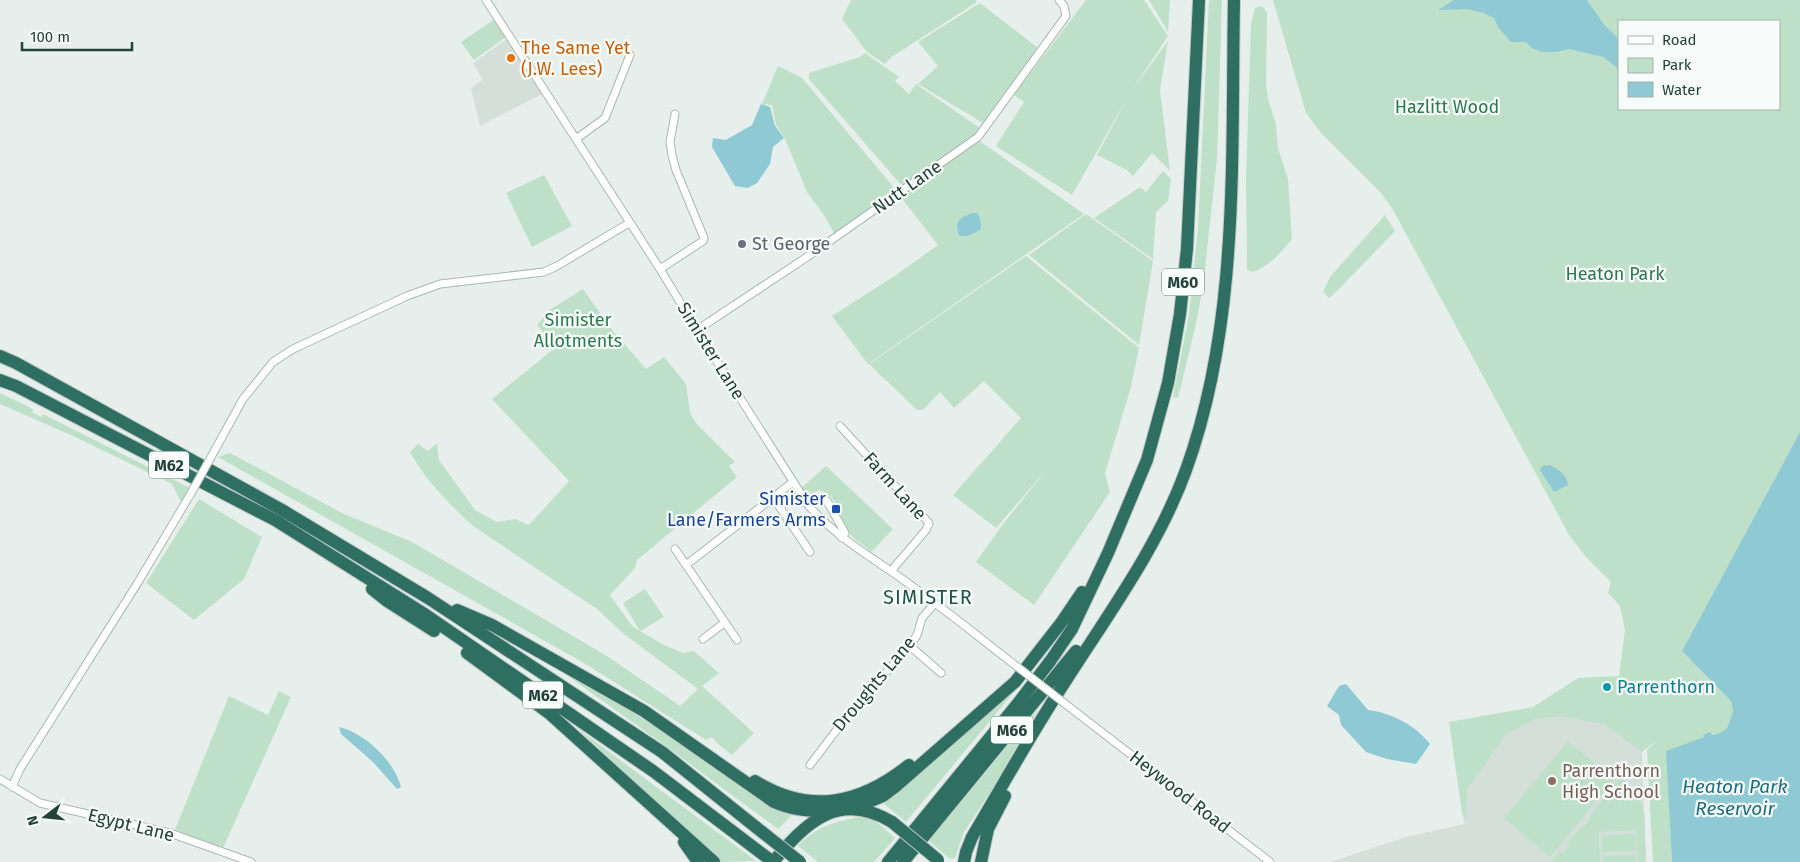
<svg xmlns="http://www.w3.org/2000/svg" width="1800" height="862" viewBox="0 0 1800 862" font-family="'Fira Sans',sans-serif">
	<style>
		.built { fill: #d4dfda }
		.green { fill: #bfe0c8; fill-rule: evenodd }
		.water { fill: #8ec9d4 }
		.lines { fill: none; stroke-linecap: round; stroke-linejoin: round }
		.minor-casing { stroke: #a8b8b2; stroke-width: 9 }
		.motorway-casing { stroke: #c2cac8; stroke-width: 14 }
		.minor { stroke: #fff; stroke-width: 7 }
		.motorway { stroke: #2f6f62; stroke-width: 12 }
		.minor-bridge-casing { stroke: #a8b8b2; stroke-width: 9; stroke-linecap: butt }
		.motorway-bridge-casing { stroke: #c2cac8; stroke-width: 14; stroke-linecap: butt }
		.minor-bridge { stroke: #fff; stroke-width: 7 }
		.motorway-bridge { stroke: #2f6f62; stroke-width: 12 }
		.food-dot { fill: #e8710a; stroke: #f7fbf9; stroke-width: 2 }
		.worship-dot { fill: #6b7280; stroke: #f7fbf9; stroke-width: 2 }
		.transit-dot { fill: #1a4fb4; stroke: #f7fbf9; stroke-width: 2 }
		.culture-dot { fill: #0f9aa8; stroke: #f7fbf9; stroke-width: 2 }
		.education-dot { fill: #8d6e63; stroke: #f7fbf9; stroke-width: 2 }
		.labels { text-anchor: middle; stroke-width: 4.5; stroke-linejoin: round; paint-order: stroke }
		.shield { fill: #f7fbf9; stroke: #637a73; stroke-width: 1 }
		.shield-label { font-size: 16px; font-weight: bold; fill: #24423a }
		.food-label { font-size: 18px; fill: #c56008; stroke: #f7fbf9; text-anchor: start }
		.park-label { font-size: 18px; fill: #2d7a4b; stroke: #f7fbf9 }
		.street-label { font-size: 18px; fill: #24423a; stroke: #f7fbf9 }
		.worship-label { font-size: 18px; fill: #5b616d; stroke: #f7fbf9; text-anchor: start }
		.transit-label { font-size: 18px; fill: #164399; stroke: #f7fbf9; text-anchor: end }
		.culture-label { font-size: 18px; fill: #0d838f; stroke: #f7fbf9; text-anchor: start }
		.education-label { font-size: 18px; fill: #785e54; stroke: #f7fbf9; text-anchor: start }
		.water-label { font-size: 19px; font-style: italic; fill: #1c6f80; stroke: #f7fbf9 }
		.quarter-label { font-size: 20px; letter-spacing: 1px; fill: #1f5548; stroke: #f7fbf9 }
	</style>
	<rect width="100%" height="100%" fill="#e6efeb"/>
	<path class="built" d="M508,38L542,94L480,126L471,88L483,80L473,63Z
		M1635,674L1642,752L1646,862H1330L1406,837L1464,824L1456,723L1527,712Z"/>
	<path class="green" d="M851,0H975L977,2L890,58L885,64L867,52L842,19Z
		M1086,0H1144L1168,36L1133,89L1168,41L1160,90L1170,171L1152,153L1133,176L1127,170L1097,155L1129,95L1072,195L996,146L1024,102L1014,95Z
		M1149,0H1170L1168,32Z
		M1209,0H1222L1217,159L1209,231L1204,280L1196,324L1178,398L1173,397L1189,315L1198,228Z
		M1273,0H1800V432L1682,651L1729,699L1732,704L1733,712L1727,728L1720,733L1712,735L1710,733L1703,735L1704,737L1667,751L1672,862H1653L1647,750L1656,741L1642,752L1604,724L1560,716L1535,719L1505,735L1486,763L1467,789L1465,819L1462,813L1449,722L1533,707L1578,678L1619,676L1625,630L1620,606L1608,593L1611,582L1586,557L1569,535L1392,208L1381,193L1321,133L1306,113ZM1619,21H1779V109H1619Z
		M980,3L1038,48L983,123L918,84L938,66L918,42Z
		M1260,6L1264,8L1267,13L1266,84L1268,99L1276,124L1278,148L1288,179L1292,239C1281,252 1270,266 1253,272L1247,270L1246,178L1251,24L1255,8Z
		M495,19L506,37L474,60L461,42Z
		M865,53L899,77L895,81L909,94L916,84L980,128L969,140L903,187L809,79V73L860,57Z
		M778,66L802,78L896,190L834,233L824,215L807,192L785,139L776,125L772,105L762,104Z
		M978,140L1084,214L868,364L832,316L896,275L938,245L900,196Z
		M1163,171L1171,179L1168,201L1156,212L1153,259L1094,218L1140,187L1146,192Z
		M544,175L572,226L532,247L506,193Z
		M1086,214L1153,261L1139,345L1029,255Z
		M1385,215L1395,231L1339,289L1329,298L1323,292L1330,277Z
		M1026,256L1139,348L1131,387L1105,473L1110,492L1034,605L976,562L1003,524L1047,469L996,528L953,495L1021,418L984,381L954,408L940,392L923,410H917L869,364Z
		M583,289L612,330L646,369L664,357L686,384L690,413L696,423L735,462L729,466L737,477L637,560L635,568L610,595L632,626L640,631L623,603L645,589L664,617L640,631L662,644L683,653L694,651L719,673L702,686L754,733L732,755L718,744L712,737L706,740L584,663L218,457L230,453L344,514L412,542L607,656L680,706L698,689L624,634L597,609L473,526C450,505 425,480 410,452L418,444L428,451L437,443L439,460L475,510L497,522L515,519L529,525L569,481L492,399L556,347L537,325L551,309Z
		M0,393L33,409L32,412L41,417L43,414L192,489L182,504L172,484L71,435L0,404Z
		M826,466L893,529L871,552C864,545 856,541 850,534C837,518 841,497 819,490L807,496L801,488Z
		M199,499L262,537L244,579L194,620L146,583Z
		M567,671L687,747L778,810L792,815L778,829L663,744L565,674Z
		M1024,680L906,822L884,804L983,718Z
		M279,691L291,697L223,848L175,830L229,696L268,715Z
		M1039,708L996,783L964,832L955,858L950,859L929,841Z
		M577,728L756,861L721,862Z
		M1568,741L1614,780L1550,857L1504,818Z
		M1621,777L1635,791L1644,810L1646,862H1638L1636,830L1599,832L1600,862H1551L1560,851L1563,853L1570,845L1567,843L1582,826L1584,827L1591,819L1589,817L1603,799L1606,801L1612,794L1609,791Z
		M862,817L874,820L895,838L874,862H818L798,846C815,827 838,820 862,817Z
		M1635,834L1636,851L1602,852V836Z
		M1636,855V862H1603V856Z"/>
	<path class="water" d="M1454,0H1587L1605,26L1619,39V69L1603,57L1569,49L1556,52H1542L1532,48L1526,42H1511L1498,27L1494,18L1484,13L1467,9L1438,10Z
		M761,104L770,107L775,126L784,138L773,147L770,164L757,183L748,188L735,186L712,147L713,138L726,140L752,125Z
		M972,213H977L980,218L981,229C974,233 966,239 959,235C954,221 960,218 972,213Z
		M1800,432V862H1672L1666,751L1704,737L1703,735L1710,732L1712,735L1720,733L1727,728L1733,712L1732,704L1729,699L1682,651Z
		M1550,465C1559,470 1567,475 1568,485L1554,492L1540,470L1542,466Z
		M1346,684L1368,710C1392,713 1415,725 1430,744L1416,764L1387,759L1366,752L1341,725L1339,715L1327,706L1339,686Z
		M339,727C365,733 395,762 401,787L397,789L373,762L341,734Z"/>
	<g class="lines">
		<g class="minor-casing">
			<path id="minor" d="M486,0L660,269L697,330L808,505C833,534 866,554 898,576C930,599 962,623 993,648
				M576,139L605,118L630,55
				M660,269L703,241L704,238L676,170L672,155L670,142L675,114
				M697,330L813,253L978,137L1066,16L1064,6L1059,0
				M840,426L929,523L926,530L891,571
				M221,439L243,399L273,362L293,349L407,296L440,284L544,272L557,266L629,223
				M773,497L810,552
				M808,505L816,500L827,501L845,533L842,538
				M675,549L686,565
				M703,639L724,623
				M737,640L686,565L793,482
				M910,646L941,673
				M1090,723L1270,862
				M810,765L848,715L910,646L917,635L922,618L935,603
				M0,779L40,803L170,833L251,862
				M12,787L20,769L137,584L190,495"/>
		</g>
		<g class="motorway-casing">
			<path id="motorway" d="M0,356L16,363L282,510L428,598L662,752L757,828
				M0,380L16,386L275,520L423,613L653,771L773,862C807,821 839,791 892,822
				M372,589L387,601L434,631
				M457,610L492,625L644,711L774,802C792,810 809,811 828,811
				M467,653L550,714L714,862
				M755,781C810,815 860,804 909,765
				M852,809L883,796L895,787L1015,682L1061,623L1082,592
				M684,842L698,862
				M888,862L1019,702L1051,660L1072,629L1108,553L1147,460L1168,383L1180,314L1187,249L1199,0
				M903,862L1076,651
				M964,862L966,852L972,837C1003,785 1032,732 1065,682C1109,613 1158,547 1186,470C1240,321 1231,156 1234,0
				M981,862L988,829L1005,796"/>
		</g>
		<use href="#minor" class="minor"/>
		<use href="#motorway" class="motorway"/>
		<g class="minor-bridge-casing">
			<path id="minor-bridge" d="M190,495L221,439
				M993,648L1090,723"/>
		</g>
		<g class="motorway-bridge-casing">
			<path id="motorway-bridge" d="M892,822L938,860
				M757,828L800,862"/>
		</g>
		<use href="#minor-bridge" class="minor-bridge"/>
		<use href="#motorway-bridge" class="motorway-bridge"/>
	</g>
	<circle class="food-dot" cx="511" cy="58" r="5"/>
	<circle class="worship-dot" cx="742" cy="244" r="5"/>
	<rect class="transit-dot" x="831" y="504" width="10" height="10" rx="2.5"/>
	<circle class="culture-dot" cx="1607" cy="687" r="5"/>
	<circle class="education-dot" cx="1552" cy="781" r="5"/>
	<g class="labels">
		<g class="shield">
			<rect x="1162" y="268.5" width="42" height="27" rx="4"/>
			<rect x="149" y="451.5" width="40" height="27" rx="4"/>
			<rect x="523" y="681.5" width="40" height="27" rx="4"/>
			<rect x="991" y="716.5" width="42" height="27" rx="4"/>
		</g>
		<g class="shield-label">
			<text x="1183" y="288">M60</text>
			<text x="169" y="471">M62</text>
			<text x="543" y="701">M62</text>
			<text x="1012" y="736">M66</text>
		</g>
		<g class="food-label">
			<text x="521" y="54">The Same Yet<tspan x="521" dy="21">(J.W. Lees)</tspan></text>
		</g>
		<g class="park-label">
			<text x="1447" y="113">Hazlitt Wood</text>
			<text x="1615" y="280">Heaton Park</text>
			<text x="578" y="326">Simister<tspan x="578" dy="21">Allotments</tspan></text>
		</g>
		<g class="street-label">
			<text transform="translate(907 187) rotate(-35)" y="6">Nutt Lane</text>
			<text transform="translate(711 351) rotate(58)" y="6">Simister Lane</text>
			<text transform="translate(895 486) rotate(48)" y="6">Farm Lane</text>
			<text transform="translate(874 684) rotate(-50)" y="6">Droughts Lane</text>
			<text transform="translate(1180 792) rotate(38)" y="6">Heywood Road</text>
			<text transform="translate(131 825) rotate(14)" y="6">Egypt Lane</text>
		</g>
		<g class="worship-label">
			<text x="752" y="250">St George</text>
		</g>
		<g class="transit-label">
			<text x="826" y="505">Simister<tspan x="826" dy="21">Lane/Farmers Arms</tspan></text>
		</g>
		<g class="culture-label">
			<text x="1617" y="693">Parrenthorn</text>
		</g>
		<g class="education-label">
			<text x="1562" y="777">Parrenthorn<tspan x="1562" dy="21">High School</tspan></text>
		</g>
		<g class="water-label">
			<text x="1735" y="793">Heaton Park<tspan x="1735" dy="22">Reservoir</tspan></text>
		</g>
		<g class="quarter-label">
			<text x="928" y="604">SIMISTER</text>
		</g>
	</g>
	<rect x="1618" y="20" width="162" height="90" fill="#f7fbf9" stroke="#a3b1ad"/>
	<rect x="1628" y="36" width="25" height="8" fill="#ffffff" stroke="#a3b1ad"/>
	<text x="1662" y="45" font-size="15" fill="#24423a">Road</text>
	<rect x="1628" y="58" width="25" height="15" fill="#bfe0c8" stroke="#a3b1ad"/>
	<text x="1662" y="70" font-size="15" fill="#24423a">Park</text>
	<rect x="1628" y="82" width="25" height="15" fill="#8ec9d4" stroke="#a3b1ad"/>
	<text x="1662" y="95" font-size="15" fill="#24423a">Water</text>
	<g transform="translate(45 817) rotate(254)" stroke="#f7fbf9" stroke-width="4" paint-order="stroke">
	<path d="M0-4L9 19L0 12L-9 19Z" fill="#24423a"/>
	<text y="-8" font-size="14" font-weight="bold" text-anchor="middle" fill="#24423a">N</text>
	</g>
	<path d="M22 42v8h110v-8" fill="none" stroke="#24423a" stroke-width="2.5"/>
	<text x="30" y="42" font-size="15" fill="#24423a" stroke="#f7fbf9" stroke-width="4" paint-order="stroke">100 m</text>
</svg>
